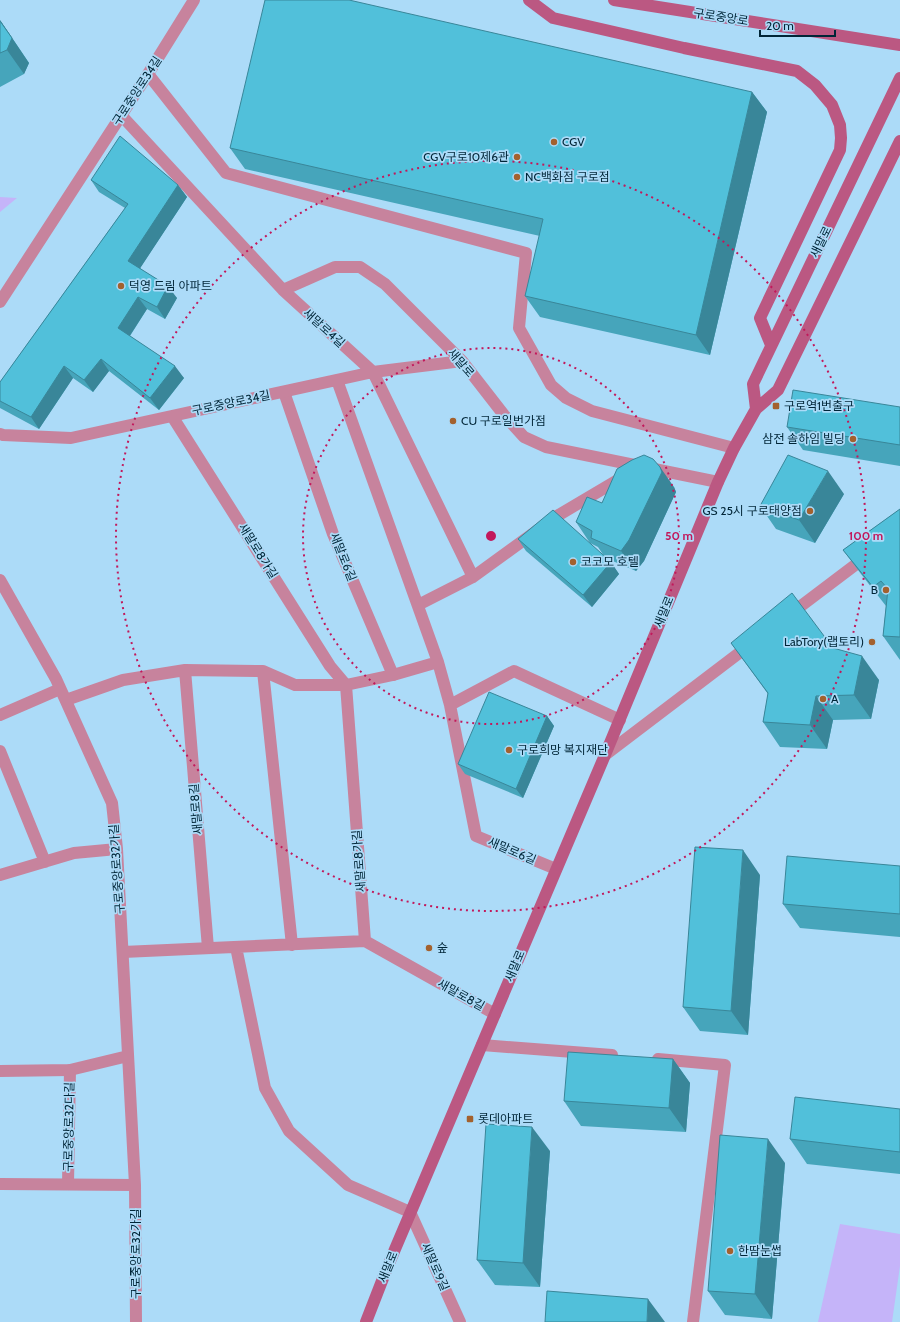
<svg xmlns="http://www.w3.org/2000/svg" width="900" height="1322" viewBox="0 0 900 1322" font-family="Cabin,'Noto Sans KR',sans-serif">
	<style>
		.green { fill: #c5b4f9 }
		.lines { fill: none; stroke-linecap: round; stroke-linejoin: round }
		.lane { stroke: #c7839d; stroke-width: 12 }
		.street { stroke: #c7839d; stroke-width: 12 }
		.secondary { stroke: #bb5882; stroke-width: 12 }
		.wall { fill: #46a5bb }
		.shaded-wall { fill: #398699 }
		.building { fill: #51c0da; stroke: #398699 }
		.ring { fill: none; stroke: #c2185b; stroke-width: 2; stroke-dasharray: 2 4 }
		.poi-dot { fill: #a3612e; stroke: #acdbf8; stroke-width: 1.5 }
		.labels { text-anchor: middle; stroke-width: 3.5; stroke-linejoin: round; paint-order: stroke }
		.street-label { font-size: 12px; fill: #002537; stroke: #acdbf8 }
		.poi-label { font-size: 12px; fill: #002537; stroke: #acdbf8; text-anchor: start }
		.centre { fill: #c2185b; stroke: #acdbf8; stroke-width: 2 }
		.ring-label { font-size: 12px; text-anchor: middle; font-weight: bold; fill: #c2185b; stroke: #acdbf8; stroke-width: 3.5; stroke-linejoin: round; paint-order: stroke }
	</style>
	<rect width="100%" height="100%" fill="#acdbf8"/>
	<path class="green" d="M0,197L17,198L0,212Z
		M840,1224L900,1234V1266L892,1322H818Z"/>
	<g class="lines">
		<path class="lane" d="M148,74L226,173L526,253L519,328L551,385L566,398L592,411L734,448
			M284,392L333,534L393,675
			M789,615L867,556
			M605,755L751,644
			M482,1045L612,1055
			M658,1059L725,1065L693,1322
			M68,1184L70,1070"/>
		<path class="street" d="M121,115L283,290L373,372L473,577
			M283,290L335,267H360L385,284L462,361L504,415L524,437L546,447L718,482
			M0,302L148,74L194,0
			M337,380L438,662L450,705L476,836L556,869
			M172,416L330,666L346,685L393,675L438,662
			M0,434L3,435L71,438L373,372L462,361
			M0,580L56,679L112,803L117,849L135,1185L136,1322
			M418,605L473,577L557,516L623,477
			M185,670L208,948
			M263,671L292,945
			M66,700L123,680L185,670L263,671L295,685H346L365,941
			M450,705L514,671L620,720
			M0,715L60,689
			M0,751L45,862
			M0,875L74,853L117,849
			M236,947L265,1088L289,1131L348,1185L410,1212L460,1322
			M123,952L365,941L495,1014
			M0,1071L70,1070L128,1056
			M0,1184L135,1185"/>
		<path class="secondary" d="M529,0L553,18L684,48L797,71L815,85L832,105L840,125L841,138L840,150L760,318L771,345
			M614,0L900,45
			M756,409L753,384L900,78
			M366,1322L387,1268L605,755L718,482L734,448L756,409L778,390L900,141"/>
	</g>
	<path class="wall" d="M0,20L29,63L24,74L0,87Z
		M752,92L767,112L710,355L540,317L525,296L540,236L245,169L230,148Z
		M91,180L178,185L187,197L140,268L177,298L165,319L147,309L130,336L184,378L159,410L109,371L93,392L73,378L39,429L0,408V382L125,208L99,192Z
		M900,407V466L803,450L787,427Z
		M674,487L676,492L644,561L636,571L608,559L619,574L592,607L526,551L518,539L604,556L598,547L590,543L576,522L602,503Z
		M844,494L815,543L776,529L760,506Z
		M900,509V660L883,636L886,606L861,574L843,550Z
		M731,643L833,648L879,680L871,719L833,720L827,749L780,747L763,722L768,694Z
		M547,716L554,726L523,798L465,774L458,764Z
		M900,866V937L800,928L783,904Z
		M760,875L748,1035L700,1031L683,1007Z
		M673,1059L690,1083L686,1132L581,1126L564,1101Z
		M900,1109V1174L807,1164L790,1139Z
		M550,1151L540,1287L495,1285L477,1260Z
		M785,1163L772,1319L725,1315L708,1291Z"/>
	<path class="shaded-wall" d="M0,20L29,63L24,74L7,50Z
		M752,92L767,112L710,355L696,335Z
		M178,185L187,197L137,273L128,261Z
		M168,286L177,298L165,319L157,307Z
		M138,297L147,309L127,340L118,328Z
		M101,359L109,371L93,392L84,380Z
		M64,366L73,378L39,429L31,417Z
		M175,366L184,378L159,410L150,398Z
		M660,467L674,487L676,492L644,561L636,571L621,551Z
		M828,471L844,494L815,543L799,520Z
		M611,562L619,574L592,607L583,595Z
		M862,656L879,680L871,719L854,695Z
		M816,696L833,720L827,749L810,725Z
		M547,716L554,726L523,798L516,789Z
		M743,850L760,875L748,1035L731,1011Z
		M673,1059L690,1083L686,1132L669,1108Z
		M532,1127L550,1151L540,1287L523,1263Z
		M768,1139L785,1163L772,1319L755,1294Z
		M648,1299L665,1322H647Z"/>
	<path class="building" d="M265,0H349L752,92L696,335L525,296L543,219L230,148Z
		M0,21L12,38L7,50L0,53Z
		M120,136L178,185L128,261L168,286L157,307L138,297L118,328L175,366L150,398L101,359L84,380L64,366L31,417L0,401V382L128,204L91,180Z
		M793,390L900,407V445L787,427Z
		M644,455L653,459L660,467L662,472L629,540L621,551L591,538L592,531L576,522L587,497L602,503L617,469L632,460Z
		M788,455L828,471L799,520L760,506Z
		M900,509V637L883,636L888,589L881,581L873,587L843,550Z
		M553,510L611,562L583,595L518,539Z
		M792,593L833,648L862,656L854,695L816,696L810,725L763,722L768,693L731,643Z
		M489,692L547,716L516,789L458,764Z
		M695,847L743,850L731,1011L683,1007Z
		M787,856L900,866V914L783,904Z
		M568,1052L673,1059L669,1108L564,1101Z
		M795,1097L900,1109V1152L790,1139Z
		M486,1124L532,1127L523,1263L477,1260Z
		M720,1135L768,1139L755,1294L708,1291Z
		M547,1291L648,1299L647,1322H545Z"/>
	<g class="ring">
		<circle cx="491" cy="536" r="188"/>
		<circle cx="491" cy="536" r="375"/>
	</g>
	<g class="poi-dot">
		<circle cx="554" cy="142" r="4"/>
		<circle cx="517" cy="157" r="4"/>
		<circle cx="517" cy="177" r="4"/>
		<circle cx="121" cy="286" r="4"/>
		<rect x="772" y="402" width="8" height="8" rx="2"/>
		<circle cx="453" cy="421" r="4"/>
		<circle cx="853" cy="439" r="4"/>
		<circle cx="810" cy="511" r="4"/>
		<circle cx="573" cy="562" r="4"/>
		<circle cx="886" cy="590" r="4"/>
		<circle cx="872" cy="642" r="4"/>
		<circle cx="823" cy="699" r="4"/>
		<circle cx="509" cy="750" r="4"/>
		<circle cx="429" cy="948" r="4"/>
		<rect x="466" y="1115" width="8" height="8" rx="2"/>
		<circle cx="730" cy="1251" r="4"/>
	</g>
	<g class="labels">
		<g class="street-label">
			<text transform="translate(721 17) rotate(9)" y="4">구로중앙로</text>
			<text transform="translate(137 91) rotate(-57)" y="4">구로중앙로34길</text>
			<text transform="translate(821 242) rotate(-64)" y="4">새말로</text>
			<text transform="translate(324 328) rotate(42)" y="4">새말로4길</text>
			<text transform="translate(461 363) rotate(49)" y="4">새말로</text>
			<text transform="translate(231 403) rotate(-12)" y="4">구로중앙로34길</text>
			<text transform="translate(258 551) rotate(58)" y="4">새말로8가길</text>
			<text transform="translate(343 557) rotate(68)" y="4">새말로6길</text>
			<text transform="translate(664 612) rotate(-68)" y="4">새말로</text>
			<text transform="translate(196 809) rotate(-95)" y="4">새말로8길</text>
			<text transform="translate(512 851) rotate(23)" y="4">새말로6길</text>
			<text transform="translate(359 861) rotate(-94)" y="4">새말로8가길</text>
			<text transform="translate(117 869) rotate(-94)" y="4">구로중앙로32가길</text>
			<text transform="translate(515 966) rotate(-67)" y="4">새말로</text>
			<text transform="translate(461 995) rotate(29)" y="4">새말로8길</text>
			<text transform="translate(69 1127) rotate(-89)" y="4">구로중앙로32다길</text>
			<text transform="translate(136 1254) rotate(-90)" y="4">구로중앙로32가길</text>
			<text transform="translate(388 1267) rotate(-68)" y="4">새말로</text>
			<text transform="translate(435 1267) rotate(66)" y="4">새말로9길</text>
		</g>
		<g class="poi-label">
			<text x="562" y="146">CGV</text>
			<text x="509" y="161" text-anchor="end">CGV구로10제6관</text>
			<text x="525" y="181">NC백화점 구로점</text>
			<text x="129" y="290">덕영 드림 아파트</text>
			<text x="784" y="410">구로역1번출구</text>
			<text x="461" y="425">CU 구로일번가점</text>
			<text x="845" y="443" text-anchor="end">삼전 솔하임 빌딩</text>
			<text x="802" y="515" text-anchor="end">GS 25시 구로태양점</text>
			<text x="581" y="566">코코모 호텔</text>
			<text x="878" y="594" text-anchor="end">B</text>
			<text x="864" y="646" text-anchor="end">LabTory(랩토리)</text>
			<text x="831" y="703">A</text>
			<text x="517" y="754">구로희망 복지재단</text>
			<text x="437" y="952">숲</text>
			<text x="478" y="1123">롯데아파트</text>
			<text x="738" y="1255">한땀눈썹</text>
		</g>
	</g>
	<circle cx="491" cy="536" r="6" class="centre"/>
	<g class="ring-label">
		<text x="679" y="540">50 m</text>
		<text x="866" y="540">100 m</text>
	</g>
	<path d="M760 30v6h75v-6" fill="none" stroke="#002537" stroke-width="2"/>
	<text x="766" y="30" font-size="12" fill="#002537" stroke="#acdbf8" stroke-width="3" paint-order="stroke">20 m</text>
</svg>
